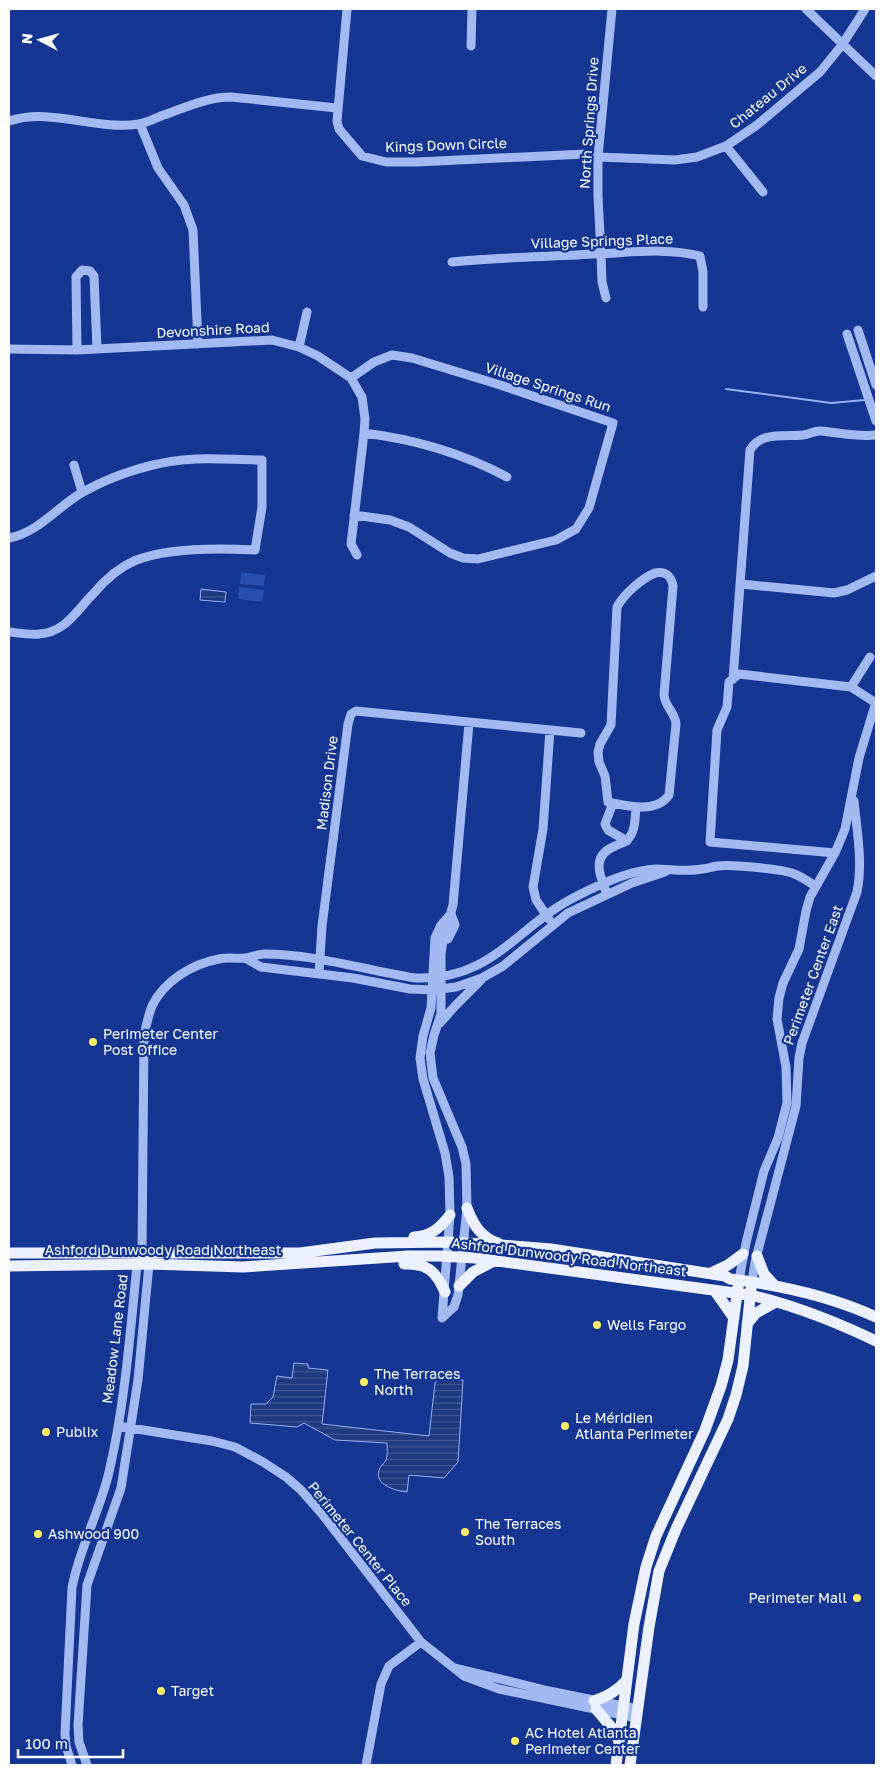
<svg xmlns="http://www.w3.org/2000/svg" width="885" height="1774" viewBox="0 0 885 1774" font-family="'Golos Text',sans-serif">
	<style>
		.garden { fill: #274eb1 }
		.water { fill: url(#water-rules); stroke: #96b1f4 }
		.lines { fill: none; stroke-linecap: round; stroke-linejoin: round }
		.stream { stroke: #96b1f4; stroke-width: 2 }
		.minor { stroke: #a3b9f1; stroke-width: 9 }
		.major { stroke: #edf1ff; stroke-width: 11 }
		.poi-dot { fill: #ffec63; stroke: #153692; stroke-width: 2 }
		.labels { text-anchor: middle; stroke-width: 4.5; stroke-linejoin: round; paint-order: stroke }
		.street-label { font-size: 14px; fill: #fff; stroke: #153692 }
		.poi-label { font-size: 14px; fill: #fff; stroke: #153692; text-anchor: start }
	</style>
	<defs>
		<pattern id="water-rules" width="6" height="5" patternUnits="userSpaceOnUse" patternTransform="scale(1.25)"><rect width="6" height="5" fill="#203a7f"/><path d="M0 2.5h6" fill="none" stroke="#415892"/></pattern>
	</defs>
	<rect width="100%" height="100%" fill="#153692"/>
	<path class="garden" d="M241,572L265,575L264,586L240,584Z
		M239,587L264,590L262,602L238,599Z"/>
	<path class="water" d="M201,589L226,592L225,602L200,600Z
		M294,1363L308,1364V1368L328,1370L322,1424L429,1436L435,1383L438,1379L463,1380L458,1462L444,1478L409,1475L407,1492C396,1491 374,1485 379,1470C380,1466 384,1464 386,1460C388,1456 387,1448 387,1443L335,1440L304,1423L297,1427L250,1423L251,1404H266L273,1397L277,1376L292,1378Z"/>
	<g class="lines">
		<path class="stream" d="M726,389L831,403L865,400"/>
		<path class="minor" d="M347,9L337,121L339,129L362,156L386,162H417L585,154L598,157L675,160L697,157L726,146L757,125L820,72L842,45L865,9
			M806,9L876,76
			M471,46L472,9
			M9,121C51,107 96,131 139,124C146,123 154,119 161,116C184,108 207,97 231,97L337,108
			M140,124L158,168L184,205L193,230L198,344
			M726,146L763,192
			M452,262C499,257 546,257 593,254C628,253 665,247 700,256L703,272V307
			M606,298L602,282L601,254L598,196V157L612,9
			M858,330L876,385
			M847,334L876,421
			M299,347L307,312
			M9,349L77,350L272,340L299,347L318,356L351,378L362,397L365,419L364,433L351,544L357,555
			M77,350L76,277L82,270L90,271L94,276L97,349
			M351,378L374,362L392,355L412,358L497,384L613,423L589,508L576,529L556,540L478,559L463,558L450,553L409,527L390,520L354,515
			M364,433C413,439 464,454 507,477
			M74,465L82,492
			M9,538C38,533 58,506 83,492C115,474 159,460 196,459C218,458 240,460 262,460V507L255,550C219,548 168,547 134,561C118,568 104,581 93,594C77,610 65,633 39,634C29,635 19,633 9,632
			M655,573C665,571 671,575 673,586L664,695C665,707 675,712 676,724L669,795C656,814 627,806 608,802L605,776L599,762L598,752L600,744L611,725L617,607C624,594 641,579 655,573Z
			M741,584L834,593L847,590L876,576
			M733,679L750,450C761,431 785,437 803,435C810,434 815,430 822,431C840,433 858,437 876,435
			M851,687L870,657
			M613,803L605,824L608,830L627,841
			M835,853L710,842L717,730L727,707L729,682L739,674L851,687L876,703
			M605,889C598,871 593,855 615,846C622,843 628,841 631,835C636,827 635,816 636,807
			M549,919L536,900L533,887L543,829L550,730
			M443,940L448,939L455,925L451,914
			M245,958L261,967L353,978L410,989L432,990L456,987L482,978L503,966L568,913L632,883L665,872
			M319,973L322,926L348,724L351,714L356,711L581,733
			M440,1023L455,1006L481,980
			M739,1280L746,1243L764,1171L778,1138L787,1103L786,1067L777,1019L779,998L783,983L799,949L806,911L810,897L835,853L845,829L859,758L876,702
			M752,1282L755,1262L796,1106L799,1058L802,1043L857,892C863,862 857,832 854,801
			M442,1318L454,1307L458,1295L467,1208L466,1164L462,1147L433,1078L430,1053L434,1035L441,1014V954L443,940L453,905L469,723
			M442,1318L450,1215L449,1177L445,1153L423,1079L420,1058L423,1036L431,1008L435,938L441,925L449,916
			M118,1426L212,1441L235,1447L263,1462L286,1477L301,1490L322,1514L421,1642L464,1676L499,1689L637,1718
			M455,1668L549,1691L638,1709
			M72,1765L66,1746L65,1734L72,1588C79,1549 100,1511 109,1472C125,1404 130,1334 137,1265L142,1253L144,1036C146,1026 148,1016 152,1006C164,981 192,964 219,959C228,957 237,959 245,958C252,957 258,954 264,954C314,954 366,970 415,978C493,981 516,926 577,896C600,884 630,870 656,869C671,869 687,872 702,869C707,869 712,867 717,866C730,864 780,869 792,873C800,876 808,881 815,886
			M87,1765L79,1742L78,1725L87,1585L121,1488L138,1380L149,1264L146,1260
			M366,1765L381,1684L389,1666L421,1642"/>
		<path class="major" d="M467,1208C473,1224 481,1238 498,1243
			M414,1237C431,1236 440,1228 450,1215
			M9,1253H300L375,1243L448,1242L502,1245L551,1249L725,1276L730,1279C780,1285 830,1296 876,1317
			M757,1256L764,1274L774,1285
			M404,1264C427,1263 436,1271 445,1292
			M9,1266L149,1264L243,1267L408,1256H439L475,1258L750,1295C794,1305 836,1322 876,1341
			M711,1273L728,1265L743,1254
			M459,1286L473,1272L494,1261
			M715,1291L734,1318
			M747,1324L756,1313L776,1302
			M594,1701C608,1696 617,1691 627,1680
			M596,1709L612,1728L619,1741
			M616,1765L634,1624L646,1567L656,1536L705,1430L721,1386L728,1360L738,1287
			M630,1765L649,1627L659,1571L676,1529L728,1419L736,1395L743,1366L751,1289"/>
	</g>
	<g class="poi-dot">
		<circle cx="93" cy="1042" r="5"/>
		<circle cx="597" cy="1325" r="5"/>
		<circle cx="364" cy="1382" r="5"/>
		<circle cx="565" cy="1426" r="5"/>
		<circle cx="46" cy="1432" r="5"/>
		<circle cx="465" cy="1532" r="5"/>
		<circle cx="38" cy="1534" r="5"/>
		<circle cx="857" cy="1598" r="5"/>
		<circle cx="161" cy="1691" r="5"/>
		<circle cx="515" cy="1741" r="5"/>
	</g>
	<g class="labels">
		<g class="street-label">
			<text transform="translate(768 96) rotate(-39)" y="5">Chateau Drive</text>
			<text transform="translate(589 123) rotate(-86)" y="5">North Springs Drive</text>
			<text transform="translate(446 145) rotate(-2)" y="5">Kings Down Circle</text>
			<text transform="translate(602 241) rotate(-2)" y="5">Village Springs Place</text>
			<text transform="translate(213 330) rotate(-3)" y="5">Devonshire Road</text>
			<text transform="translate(548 387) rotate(18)" y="5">Village Springs Run</text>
			<text transform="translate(327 783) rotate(-83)" y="5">Madison Drive</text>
			<text transform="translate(813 975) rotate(-70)" y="5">Perimeter Center East</text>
			<text x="163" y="1255">Ashford Dunwoody Road Northeast</text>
			<text transform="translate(569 1257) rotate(7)" y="5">Ashford Dunwoody Road Northeast</text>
			<text transform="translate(115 1339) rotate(-83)" y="5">Meadow Lane Road</text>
			<text transform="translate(360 1544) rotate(51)" y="5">Perimeter Center Place</text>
		</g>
		<g class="poi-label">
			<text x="103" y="1039">Perimeter Center<tspan x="103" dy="16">Post Office</tspan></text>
			<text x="607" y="1330">Wells Fargo</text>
			<text x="374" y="1379">The Terraces<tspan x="374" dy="16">North</tspan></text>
			<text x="575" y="1423">Le Méridien<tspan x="575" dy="16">Atlanta Perimeter</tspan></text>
			<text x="56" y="1437">Publix</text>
			<text x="475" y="1529">The Terraces<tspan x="475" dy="16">South</tspan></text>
			<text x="48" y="1539">Ashwood 900</text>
			<text x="847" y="1603" text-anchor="end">Perimeter Mall</text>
			<text x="171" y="1696">Target</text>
			<text x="525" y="1738">AC Hotel Atlanta<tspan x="525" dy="16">Perimeter Center</tspan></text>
		</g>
	</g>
	<rect width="885" height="1774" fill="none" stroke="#ffffff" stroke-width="20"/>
	<g transform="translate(40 40) rotate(276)" stroke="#153692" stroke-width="4" paint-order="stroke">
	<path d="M0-4L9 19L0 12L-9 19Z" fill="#ffffff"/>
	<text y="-8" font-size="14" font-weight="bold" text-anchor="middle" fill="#ffffff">N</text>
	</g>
	<path d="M18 1749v8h105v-8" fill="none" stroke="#ffffff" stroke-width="2.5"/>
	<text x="25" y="1749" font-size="15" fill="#ffffff" stroke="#153692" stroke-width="4" paint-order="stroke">100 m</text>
</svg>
